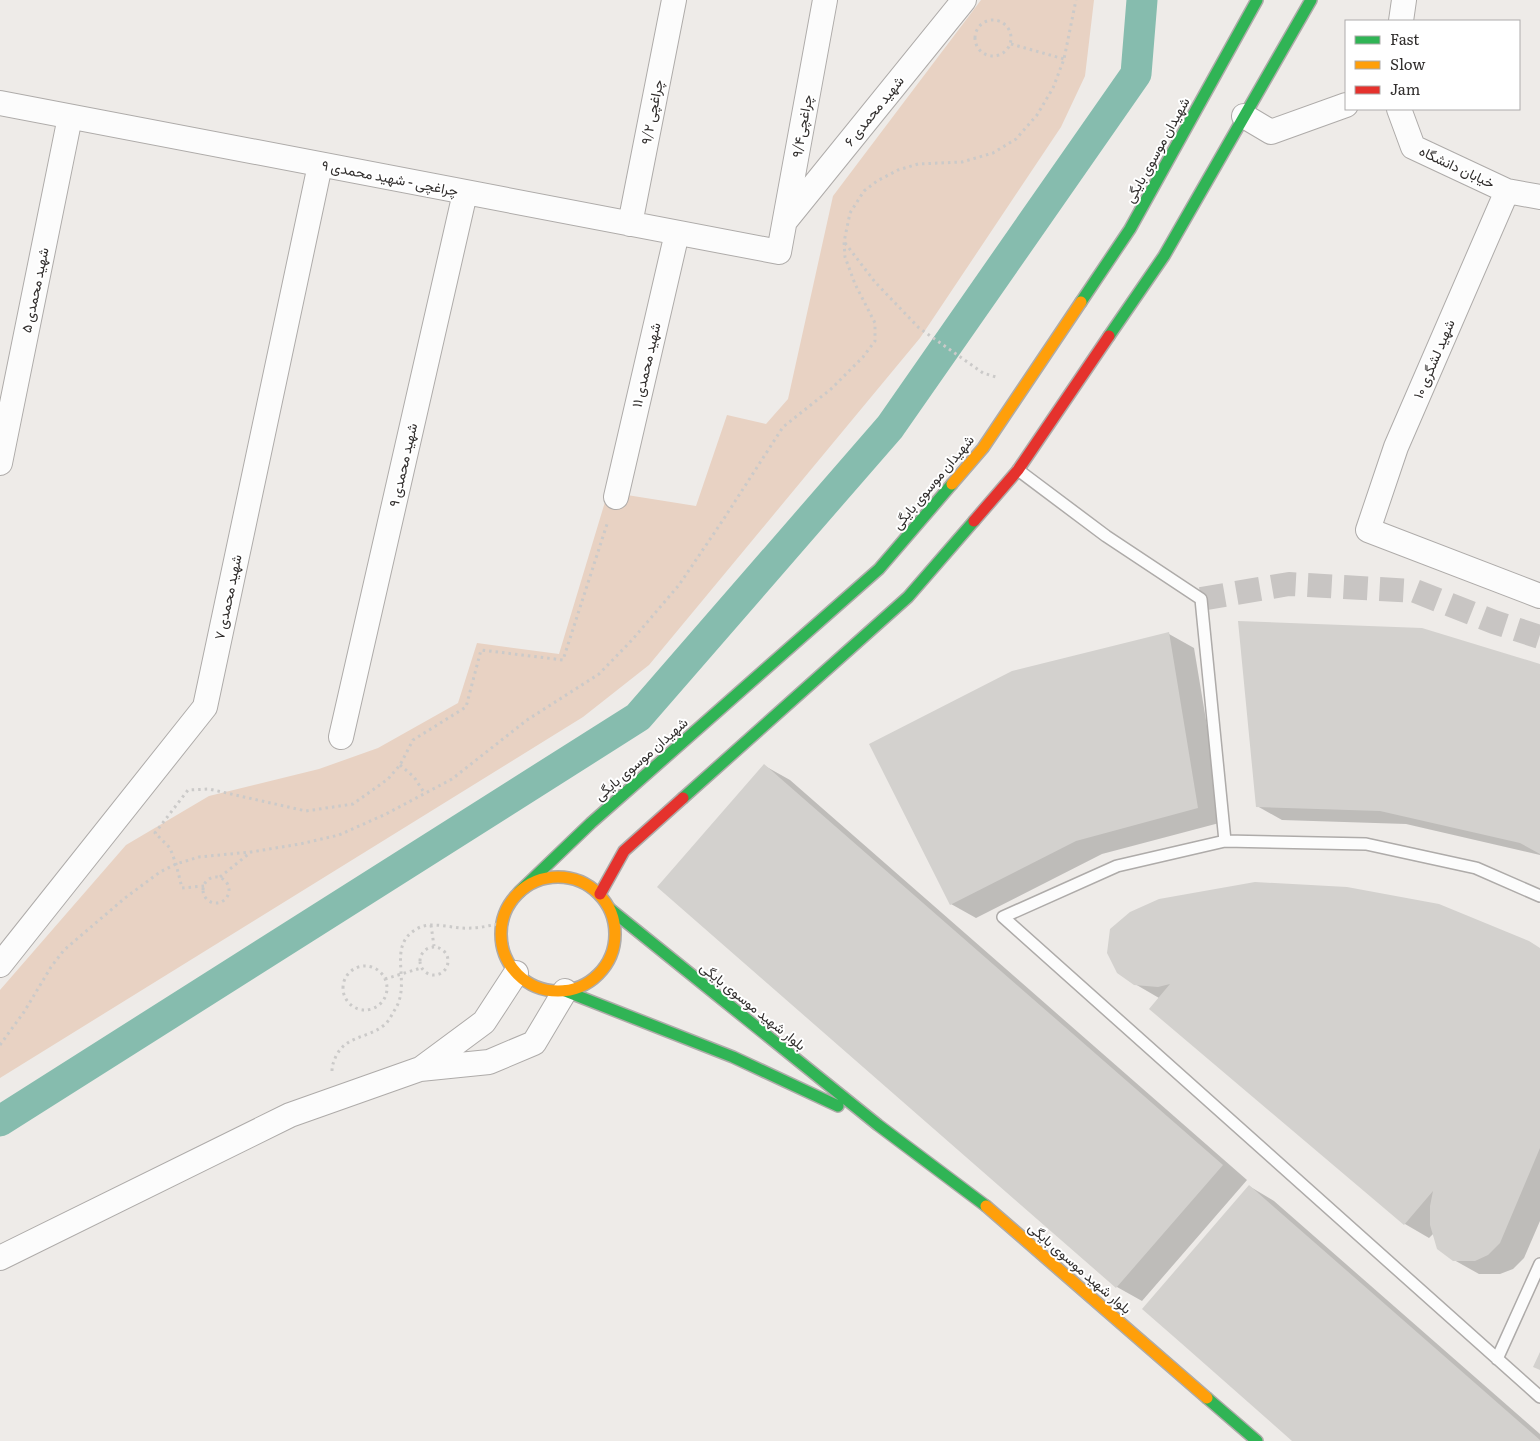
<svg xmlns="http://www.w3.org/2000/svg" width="1540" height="1441" viewBox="0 0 1540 1441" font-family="Literata,Vazirmatn,serif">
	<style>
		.green { fill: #e8d2c3 }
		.shadow { fill: #0003 }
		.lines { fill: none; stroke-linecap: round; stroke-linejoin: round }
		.canal { stroke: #86bcae; stroke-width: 31 }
		.building { fill: #d3d1ce }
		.street-tunnel { stroke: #c8c5c3; stroke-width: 24; stroke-dasharray: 24 12; stroke-linecap: butt }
		.lane-casing { stroke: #aeaba9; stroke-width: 14 }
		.street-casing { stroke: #aeaba9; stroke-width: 26 }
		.fast-casing { stroke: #aeaba9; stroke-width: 14 }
		.slow-casing { stroke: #aeaba9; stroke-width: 14 }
		.jam-casing { stroke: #aeaba9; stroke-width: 14 }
		.path { stroke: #cbcac9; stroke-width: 3; stroke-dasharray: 2.5 4; stroke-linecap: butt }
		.lane { stroke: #fcfcfc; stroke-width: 11 }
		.street { stroke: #fcfcfc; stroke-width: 24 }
		.fast { stroke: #30b455; stroke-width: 11 }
		.slow { stroke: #ff9f0a; stroke-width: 11 }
		.jam { stroke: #e5322d; stroke-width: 11 }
		.labels { text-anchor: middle; stroke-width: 4; stroke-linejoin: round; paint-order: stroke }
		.street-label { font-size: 14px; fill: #312e2d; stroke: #fff }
	</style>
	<rect width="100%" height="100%" fill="#eeebe8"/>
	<path class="green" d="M981,0H1094L1085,76L1061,127L920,338L649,665L583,717L0,1078V990L126,845L209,796L319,769L378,748L458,703L477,643L559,654L608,492L696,506L727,415L766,424L788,399L833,196Z"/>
	<path class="shadow" d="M1169,634L1194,648L1223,822L1102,854L976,918L951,904Z
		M1540,665V855L1406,824L1282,820L1257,806Z
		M765,766L790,780L1247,1180L1142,1301L1117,1287Z
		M1540,949V1221L1524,1258L1513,1269L1500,1274H1479L1454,1260L1434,1233L1429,1238L1405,1224L1159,998L1135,984Z
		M1249,1186L1274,1201L1540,1434V1441H1294Z"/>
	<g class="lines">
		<path class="canal" d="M0,1121L638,717L890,427L1136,74L1142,0"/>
	</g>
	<path class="building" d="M1238,621L1422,628L1540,664V854L1520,843L1380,811L1256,807Z
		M1169,632L1198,808L1076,841L950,905L869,744L1012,671Z
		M764,764L1223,1165L1116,1288L657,887Z
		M1255,882L1347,887L1439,904L1529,941L1540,948V1148L1500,1243L1488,1255L1475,1261H1453L1437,1249L1430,1225V1206L1433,1191L1404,1225L1149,1009L1170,984L1158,987L1134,985L1117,973L1107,953L1110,929L1130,912L1159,899Z
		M1249,1185L1540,1440V1441H1292L1181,1343L1142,1309Z
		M1540,1352V1370L1533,1367Z"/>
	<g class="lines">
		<path class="street-tunnel" d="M1201,599L1289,584L1415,591L1494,622L1540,637"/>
		<g class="lane-casing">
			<path id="lane" d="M1018,470L1106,536L1201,599L1225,841
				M1540,896L1476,868L1366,844L1225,841L1117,866L1003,917L1540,1397
				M1497,1359L1540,1264"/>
		</g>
		<g class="street-casing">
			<path id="street" d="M1401,21L1404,0
				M0,103L779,252L825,0
				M1399,109L1413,147L1507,191L1540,197
				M1244,116L1271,132L1346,105
				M1507,191L1396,447L1368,530L1540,596
				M786,220L964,0
				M630,224L674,0
				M0,463L70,117
				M616,497L677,233
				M341,737L465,193
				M0,965L205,707L320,165
				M422,1068L484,1022L516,973
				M0,1258L290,1115L420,1069L489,1062L534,1043L565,991"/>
		</g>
		<g class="fast-casing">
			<path id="fast" d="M1081,302L1130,229L1257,0
				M1109,336L1164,256L1311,0
				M683,798L908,597L974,521
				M519,892L591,823L879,569L952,484
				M610,909L878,1125L986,1206
				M565,991L733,1057L838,1106
				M1207,1398L1257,1441"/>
		</g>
		<g class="slow-casing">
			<path id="slow" d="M952,484L983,448L1081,302
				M501 934a57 57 0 1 1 114 0a57 57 0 1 1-114 0Z
				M986,1206L1207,1398"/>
		</g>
		<g class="jam-casing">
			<path id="jam" d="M974,521L1018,470L1109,336
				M600,894L624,851L683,798"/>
		</g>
		<path class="path" d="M975 38a18 18 0 1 1 36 0a18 18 0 1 1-36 0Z
			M1011,44L1064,59
			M845,243L875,282L919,328L983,373L996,377
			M400,765L414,777L425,794
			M220,877L251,852
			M203 890a13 13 0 1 1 26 0a13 13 0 1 1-26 0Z
			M204,886L182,888L176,864L170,848L155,833L188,790L209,789L306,811L353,804L388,779L400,765L413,740L466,707L481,650L563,660L608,521
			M431,925L434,946
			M420 961a14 14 0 1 1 28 0a14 14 0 1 1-28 0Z
			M343 988a22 22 0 1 1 44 0a22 22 0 1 1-44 0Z
			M385,979L421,968
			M0,1045L24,1012L51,967L64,950L125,898L160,872L176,864L199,857L251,852L300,844L339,835L386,814L452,779L527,720L599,674L632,640L679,585L723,520L783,427L831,389L863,357L875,341V323L855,284L845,257L844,242L850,213L864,191L877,181L898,170L918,164L962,162L993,153L1016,139L1037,115L1053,88L1064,59L1076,0
			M332,1071C332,1065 334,1061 336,1056C347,1035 366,1039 383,1026C388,1023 391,1016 394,1011C413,984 386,948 415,930C430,919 454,930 471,928C481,928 492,925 502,923"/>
		<use href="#lane" class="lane"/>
		<use href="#street" class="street"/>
		<use href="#fast" class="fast"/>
		<use href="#slow" class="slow"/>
		<use href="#jam" class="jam"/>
	</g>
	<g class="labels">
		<g class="street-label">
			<text transform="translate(874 111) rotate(-51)" y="5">شهید محمدی ۶</text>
			<text transform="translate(652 112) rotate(-79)" y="5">۹/۲ چراغچی</text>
			<text transform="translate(802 126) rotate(-80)" y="5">۹/۴چراغچی</text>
			<text transform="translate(1157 150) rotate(-61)" y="5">شهیدان موسوی بایگی</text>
			<text transform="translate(1457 167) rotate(25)" y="5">خیابان دانشگاه</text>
			<text transform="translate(390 178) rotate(11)" y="5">۹ چراغچی - شهید محمدی</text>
			<text transform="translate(35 290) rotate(-78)" y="5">شهید محمدی ۵</text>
			<text transform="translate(1434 359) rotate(-67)" y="5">شهید لشگری ۱۰</text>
			<text transform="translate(646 365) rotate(-77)" y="5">شهید محمدی ۱۱</text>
			<text transform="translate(403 465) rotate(-77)" y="5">شهید محمدی ۹</text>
			<text transform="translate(933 482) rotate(-50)" y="5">شهیدان موسوی بایگی</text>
			<text transform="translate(228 597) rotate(-78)" y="5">شهید محمدی ۷</text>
			<text transform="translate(641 759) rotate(-41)" y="5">شهیدان موسوی بایگی</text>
			<text transform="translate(753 1006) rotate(39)" y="5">بلوار شهید موسوی بایگی</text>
			<text transform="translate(1080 1268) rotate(41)" y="5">بلوار شهید موسوی بایگی</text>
		</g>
	</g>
	<rect x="1345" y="20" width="175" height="90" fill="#ffffff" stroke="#adabab"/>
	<rect x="1355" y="36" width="25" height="8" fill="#30b455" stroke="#adabab"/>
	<text x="1390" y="45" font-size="15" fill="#312e2d">Fast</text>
	<rect x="1355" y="61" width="25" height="8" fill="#ff9f0a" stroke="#adabab"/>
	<text x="1390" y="70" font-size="15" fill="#312e2d">Slow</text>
	<rect x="1355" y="86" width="25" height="8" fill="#e5322d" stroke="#adabab"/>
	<text x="1390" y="95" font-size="15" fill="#312e2d">Jam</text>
</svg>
